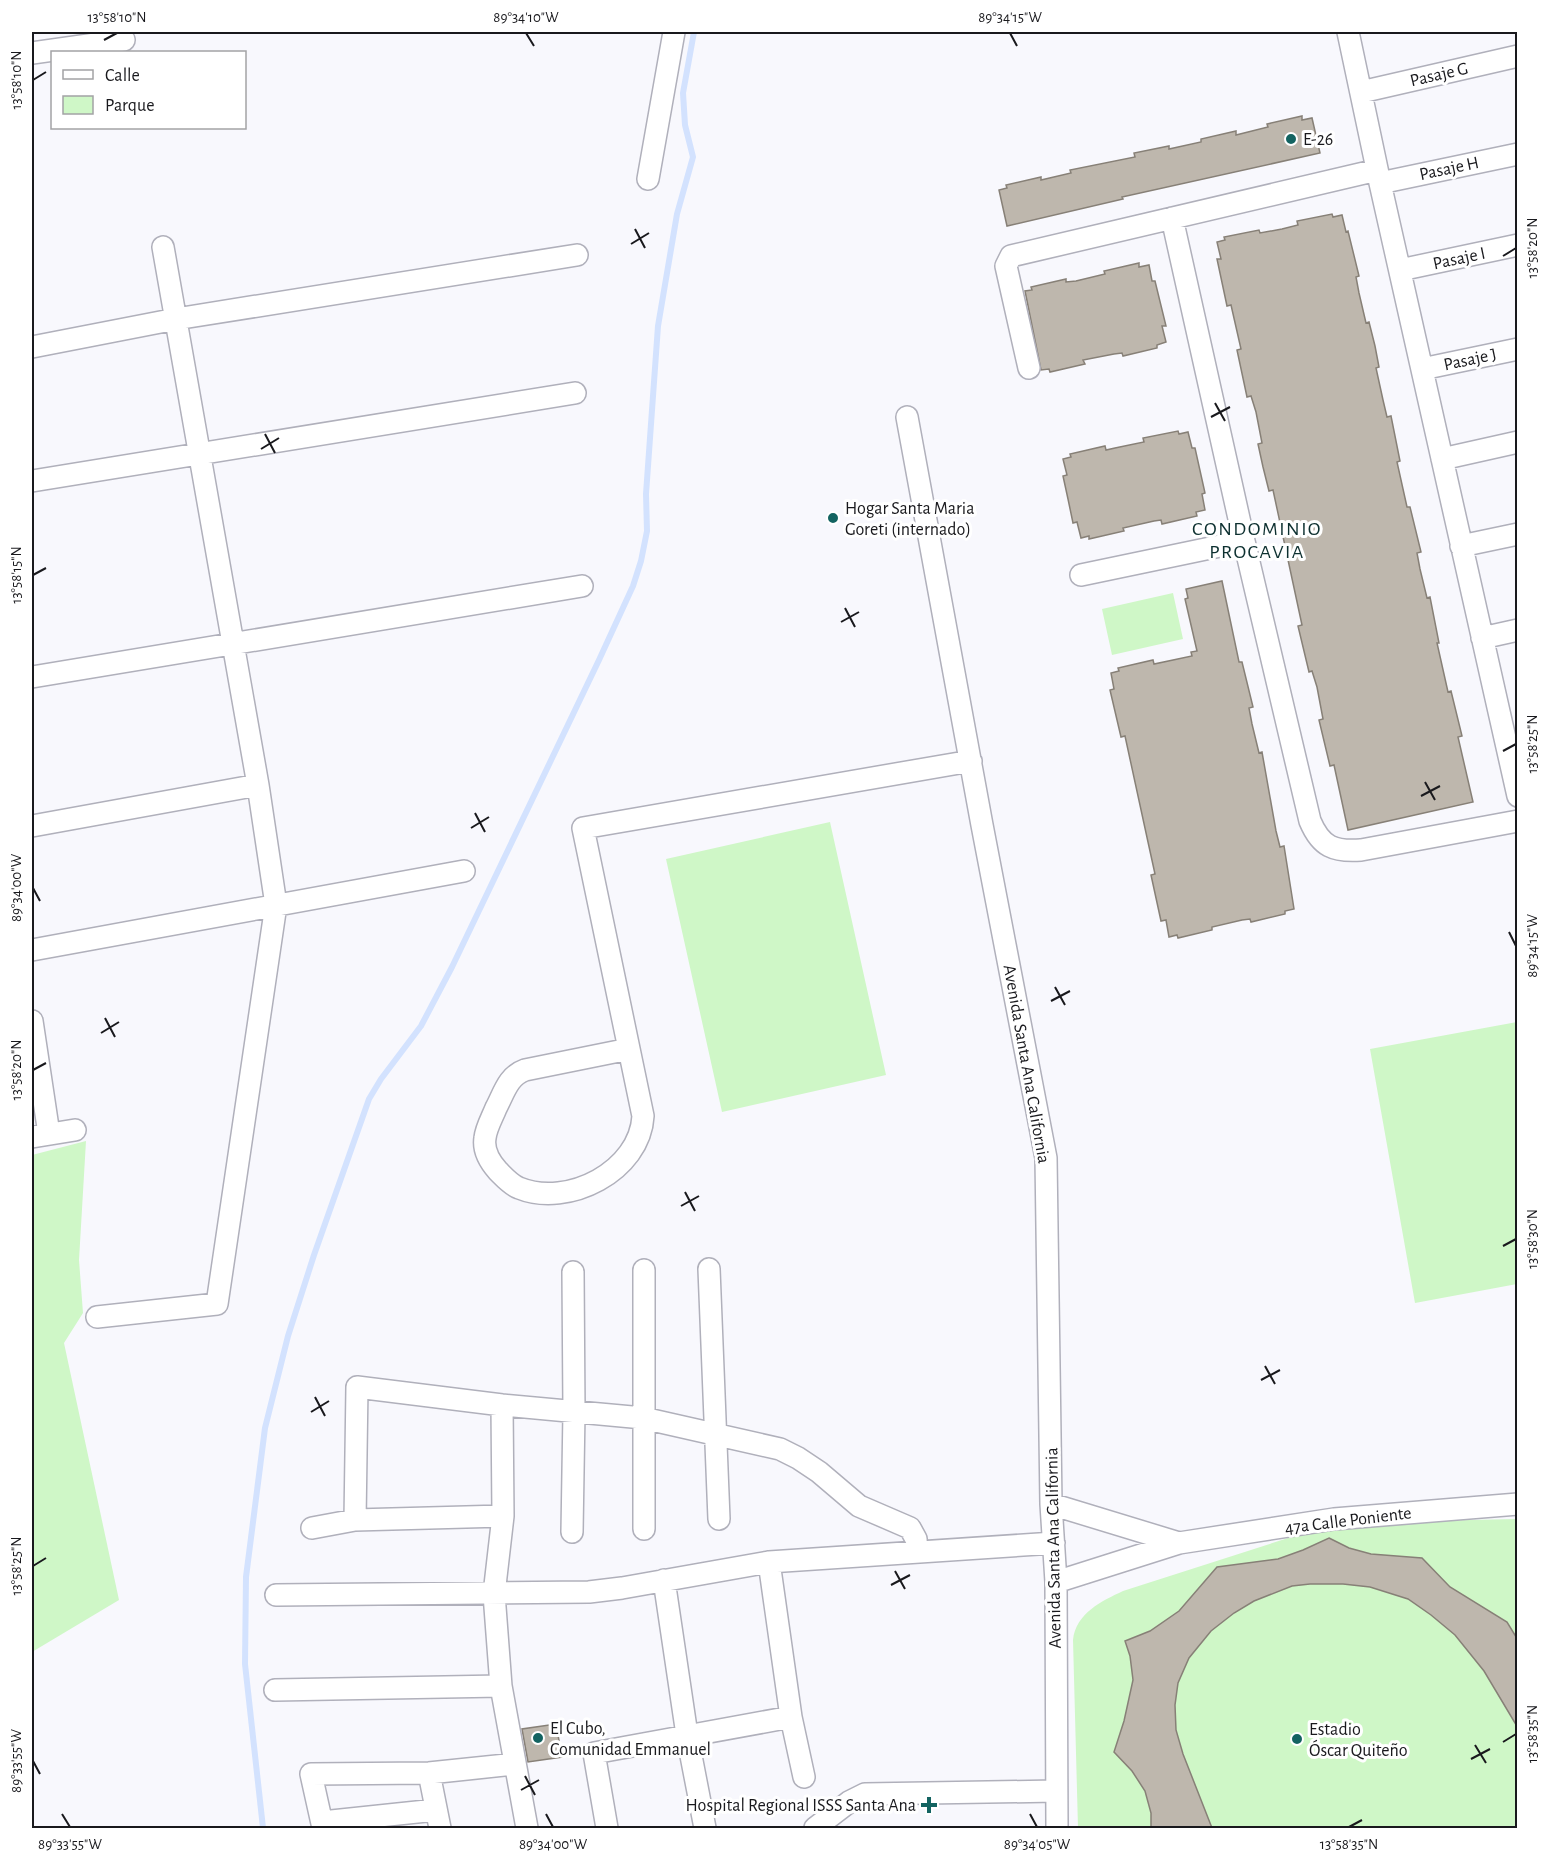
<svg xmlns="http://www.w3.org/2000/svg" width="1549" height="1860" viewBox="0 0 1549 1860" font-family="'Alegreya Sans',sans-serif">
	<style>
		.green { fill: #cff7c7 }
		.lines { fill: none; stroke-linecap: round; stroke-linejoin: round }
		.stream { stroke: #d3e2fe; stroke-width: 6 }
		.building { fill: #beb7ad; stroke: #878077; stroke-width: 1.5 }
		.minor-casing { stroke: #b0b0bb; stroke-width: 24 }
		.minor { stroke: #fff; stroke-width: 21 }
		.ticks { fill: none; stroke: #19191d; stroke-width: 2 }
		.poi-dot { fill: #136361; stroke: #fff; stroke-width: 2 }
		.labels { text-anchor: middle; stroke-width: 6; stroke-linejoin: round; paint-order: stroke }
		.street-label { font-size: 18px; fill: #19191d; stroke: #fff }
		.poi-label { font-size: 18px; fill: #19191d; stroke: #fff; text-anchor: start }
		.neighbourhood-label { font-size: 20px; letter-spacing: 1.5px; fill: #0d3030; stroke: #fff }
		.neatline { fill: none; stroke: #19191d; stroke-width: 2 }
		.ticks-label { font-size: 15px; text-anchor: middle; fill: #19191d }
	</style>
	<rect width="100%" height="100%" fill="#f8f8fd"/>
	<path class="green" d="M1173,593L1183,639L1112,655L1102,609Z
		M830,822L886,1075L722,1112L666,859Z
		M1517,1022V1284L1415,1303L1370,1049Z
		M86,1141L79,1260L83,1313L64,1343L119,1600L32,1652V1155Z
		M1517,1519V1828H1078L1073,1640C1076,1613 1102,1601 1123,1591L1307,1532L1375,1522Z"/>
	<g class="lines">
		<path class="stream" d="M263,1828L245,1664L246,1577L265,1428L288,1336L314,1255L369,1099L381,1079L421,1026L452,967L599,660L633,586L641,561L647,531L646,494L658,326L677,214L693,157L685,125L683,93L694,32"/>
	</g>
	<path class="building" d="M1302,116V120L1312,118L1320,153L1122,197L1123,199L1007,226L999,190L1007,188L1006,185L1041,177V180L1071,173L1070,170L1135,157L1134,153L1169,146V149L1201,142V139L1236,131V135L1268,127L1267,124Z
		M1332,214L1333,217L1342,215L1346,232L1348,231L1359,276L1356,277L1359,293L1366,323L1369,322L1375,346L1379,367L1376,368L1383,400L1387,417L1391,416L1400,461L1397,462L1407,507H1410L1421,552L1417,553L1420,569L1427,598L1430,597L1439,643H1437L1448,692L1451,691L1462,736L1458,737L1473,802L1348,830L1334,765L1330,766L1319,720L1323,719L1317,687L1312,671L1309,672L1298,626L1302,625L1273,490L1269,491L1263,467L1258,444L1262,443L1256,412L1251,396L1247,397L1237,350L1241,349L1231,305L1227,306L1217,259H1221L1217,242L1225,240L1224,237L1259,230L1260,233L1282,229L1298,225L1297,221Z
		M1139,263V267L1149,265L1152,281H1155L1166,326H1162L1166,342L1157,345V348L1123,356L1122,353L1114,354L1083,360L1085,364L1050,372L1049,369L1041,370L1025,291L1032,290L1031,287L1066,279V282L1076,281L1105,274L1104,271Z
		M1178,431L1179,434L1188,432L1192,448H1195L1205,493L1202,494L1205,510L1196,512L1197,516L1162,524L1161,520L1154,521L1123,528L1124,531L1089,539V536L1081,538L1077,522L1073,523L1068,499L1063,476L1067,475L1063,459L1071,457L1070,454L1105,446L1106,450L1115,448L1144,442L1143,438Z
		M1222,581L1239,662H1242L1253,707L1249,708L1252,724L1259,753L1262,752L1276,831L1280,847L1284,846L1294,909L1285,911V914L1251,922L1250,919L1242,920L1212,927V930L1178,938L1177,935L1169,937L1166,920L1161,921L1151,875L1155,874L1148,842L1125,736L1121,737L1110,690L1114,689L1111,673L1119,671L1118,668L1153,660L1154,664L1192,656L1191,652L1197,651L1185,599L1188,598L1186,589Z
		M1329,1538L1349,1548L1371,1554L1422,1558L1450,1587L1507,1622L1518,1640V1728L1484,1671L1455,1635L1431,1615L1408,1599L1370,1587L1343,1584H1310L1292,1586L1254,1601L1234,1613L1211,1631L1189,1658L1178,1683L1175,1705L1176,1730L1183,1754L1212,1828H1151V1813L1145,1791L1132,1771L1114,1752L1124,1721L1133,1680L1130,1656L1125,1641L1150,1631L1179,1611L1217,1567L1278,1559L1303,1550Z
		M556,1724L562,1757L528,1762L522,1729Z"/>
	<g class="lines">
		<g class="minor-casing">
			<path id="minor" d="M1348,32L1380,183L1518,796
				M32,53L124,40
				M1361,92L1518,56
				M648,179L674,32
				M1380,183L1518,154
				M1172,218L1244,541L1310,821C1321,847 1334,852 1361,850L1518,821
				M1400,270L1518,245
				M32,347L176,319L577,255
				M1029,368L1006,266L1011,256L1377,170
				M1422,369L1518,349
				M907,417L982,825L1046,1158L1051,1504L1056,1582L1057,1828
				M1442,459L1518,442
				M32,481L575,393
				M1461,546L1518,534
				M1081,575L1244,541
				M1482,638L1518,630
				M32,677L582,586
				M32,826L258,785
				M32,950L464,871
				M32,1021L49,1134
				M629,1049L525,1070C508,1076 504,1093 496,1108C492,1118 486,1128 485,1138C483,1150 490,1162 498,1171C504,1177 511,1185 519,1188C568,1208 640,1171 643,1116L583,828L971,761
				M32,1137L75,1130
				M709,1269L719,1519
				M644,1270V1529
				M97,1317L217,1304L276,905L258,785L163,247
				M502,1405L503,1516L494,1594L501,1686L527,1828
				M1051,1504L1179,1543
				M355,1520L357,1387L502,1405L643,1418L780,1449L798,1458L819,1472L859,1506L910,1528L916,1539L917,1552
				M312,1528L355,1520L503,1516
				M572,1532L574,1412L573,1272
				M664,1580L687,1735L705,1828
				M1056,1582L1179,1543L1334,1519L1518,1504
				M276,1595L589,1592L622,1588L769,1562L1054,1543
				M275,1690L501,1686
				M791,1717L804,1777
				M429,1773L440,1828
				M322,1822L436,1810
				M323,1828L311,1774L429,1773L515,1764
				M607,1828L594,1753L791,1717L769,1562
				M815,1828L849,1802L865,1794L1056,1791"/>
		</g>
		<use href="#minor" class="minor"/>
	</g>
	<path class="ticks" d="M526,33L534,46M1010,33L1017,46M104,40L117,33M33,80L46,72M635,229L645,248M631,244L649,233M1503,256L1516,248M1215,403L1225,421M1211,417L1230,407M265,434L275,453M261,449L279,438M33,575L46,568M845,608L855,627M841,622L859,612M1503,751L1516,744M1425,782L1435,800M1421,796L1440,786M475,813L485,832M471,828L489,817M33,888L40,901M1509,932L1516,946M1055,987L1065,1005M1051,1001L1070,991M105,1018L115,1037M101,1033L119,1022M33,1070L46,1063M685,1192L695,1211M681,1206L699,1196M1503,1246L1516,1239M1265,1366L1275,1384M1261,1380L1280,1370M315,1397L325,1416M311,1412L329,1401M33,1566L46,1558M895,1571L905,1589M891,1585L910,1575M1503,1742L1516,1734M1475,1745L1486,1763M1471,1759L1490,1749M33,1761L40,1774M525,1776L535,1795M521,1790L539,1780M62,1814L70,1827M546,1814L553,1827M1030,1814L1037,1827M1349,1827L1362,1820"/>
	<g class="poi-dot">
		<circle cx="1291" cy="139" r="6"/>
		<circle cx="833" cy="518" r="6"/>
		<circle cx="538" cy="1738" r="6"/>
		<circle cx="1297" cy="1739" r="6"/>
		<path d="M926 1796h6v6h6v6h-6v6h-6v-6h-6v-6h6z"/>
	</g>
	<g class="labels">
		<g class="street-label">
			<text transform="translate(1439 74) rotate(-13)" y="6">Pasaje G</text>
			<text transform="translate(1449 168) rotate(-12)" y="6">Pasaje H</text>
			<text transform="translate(1459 258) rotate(-12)" y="6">Pasaje I</text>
			<text transform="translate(1470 359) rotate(-12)" y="6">Pasaje J</text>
			<text transform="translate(1027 1064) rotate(80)" y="6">Avenida Santa Ana California</text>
			<text transform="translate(1348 1520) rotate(-7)" y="6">47a Calle Poniente</text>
			<text transform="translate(1053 1548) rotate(-91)" y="6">Avenida Santa Ana California</text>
		</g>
		<g class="poi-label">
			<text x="1303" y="145">E-26</text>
			<text x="845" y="514">Hogar Santa Maria<tspan x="845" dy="21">Goreti (internado)</tspan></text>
			<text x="550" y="1734">El Cubo,<tspan x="550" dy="21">Comunidad Emmanuel</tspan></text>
			<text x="1309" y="1735">Estadio<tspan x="1309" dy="21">Óscar Quiteño</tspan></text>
			<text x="916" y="1811" text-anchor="end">Hospital Regional ISSS Santa Ana</text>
		</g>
		<g class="neighbourhood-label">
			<text x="1257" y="535">CONDOMINIO<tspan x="1257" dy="23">PROCAVIA</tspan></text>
		</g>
	</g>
	<rect width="1549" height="1860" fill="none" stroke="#ffffff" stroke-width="66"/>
	<rect x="51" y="51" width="195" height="78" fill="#ffffff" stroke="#a3a3a5" stroke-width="1.5"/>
	<rect x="63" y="70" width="30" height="9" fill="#ffffff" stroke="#a3a3a5" stroke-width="1.5"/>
	<text x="105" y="81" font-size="18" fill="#19191d">Calle</text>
	<rect x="63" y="96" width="30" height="18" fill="#cff7c7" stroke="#a3a3a5" stroke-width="1.5"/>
	<text x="105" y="111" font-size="18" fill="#19191d">Parque</text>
	<rect x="33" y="33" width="1483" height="1794" class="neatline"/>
	<g class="ticks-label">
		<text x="117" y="22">13°58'10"N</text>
		<text x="526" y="22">89°34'10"W</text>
		<text x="1010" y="22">89°34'15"W</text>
		<text transform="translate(16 80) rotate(-90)" y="5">13°58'10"N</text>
		<text transform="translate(1532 248) rotate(-90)" y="5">13°58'20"N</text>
		<text transform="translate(16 575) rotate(-90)" y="5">13°58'15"N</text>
		<text transform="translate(1532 744) rotate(-90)" y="5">13°58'25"N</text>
		<text transform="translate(16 888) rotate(-90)" y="5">89°34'00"W</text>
		<text transform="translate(1532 946) rotate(-90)" y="5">89°34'15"W</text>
		<text transform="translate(16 1070) rotate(-90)" y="5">13°58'20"N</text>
		<text transform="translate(1532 1239) rotate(-90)" y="5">13°58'30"N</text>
		<text transform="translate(16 1566) rotate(-90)" y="5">13°58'25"N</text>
		<text transform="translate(1532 1734) rotate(-90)" y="5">13°58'35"N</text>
		<text transform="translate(16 1761) rotate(-90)" y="5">89°33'55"W</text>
		<text x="70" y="1849">89°33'55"W</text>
		<text x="553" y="1849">89°34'00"W</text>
		<text x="1037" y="1849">89°34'05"W</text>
		<text x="1349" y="1849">13°58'35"N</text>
	</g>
</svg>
